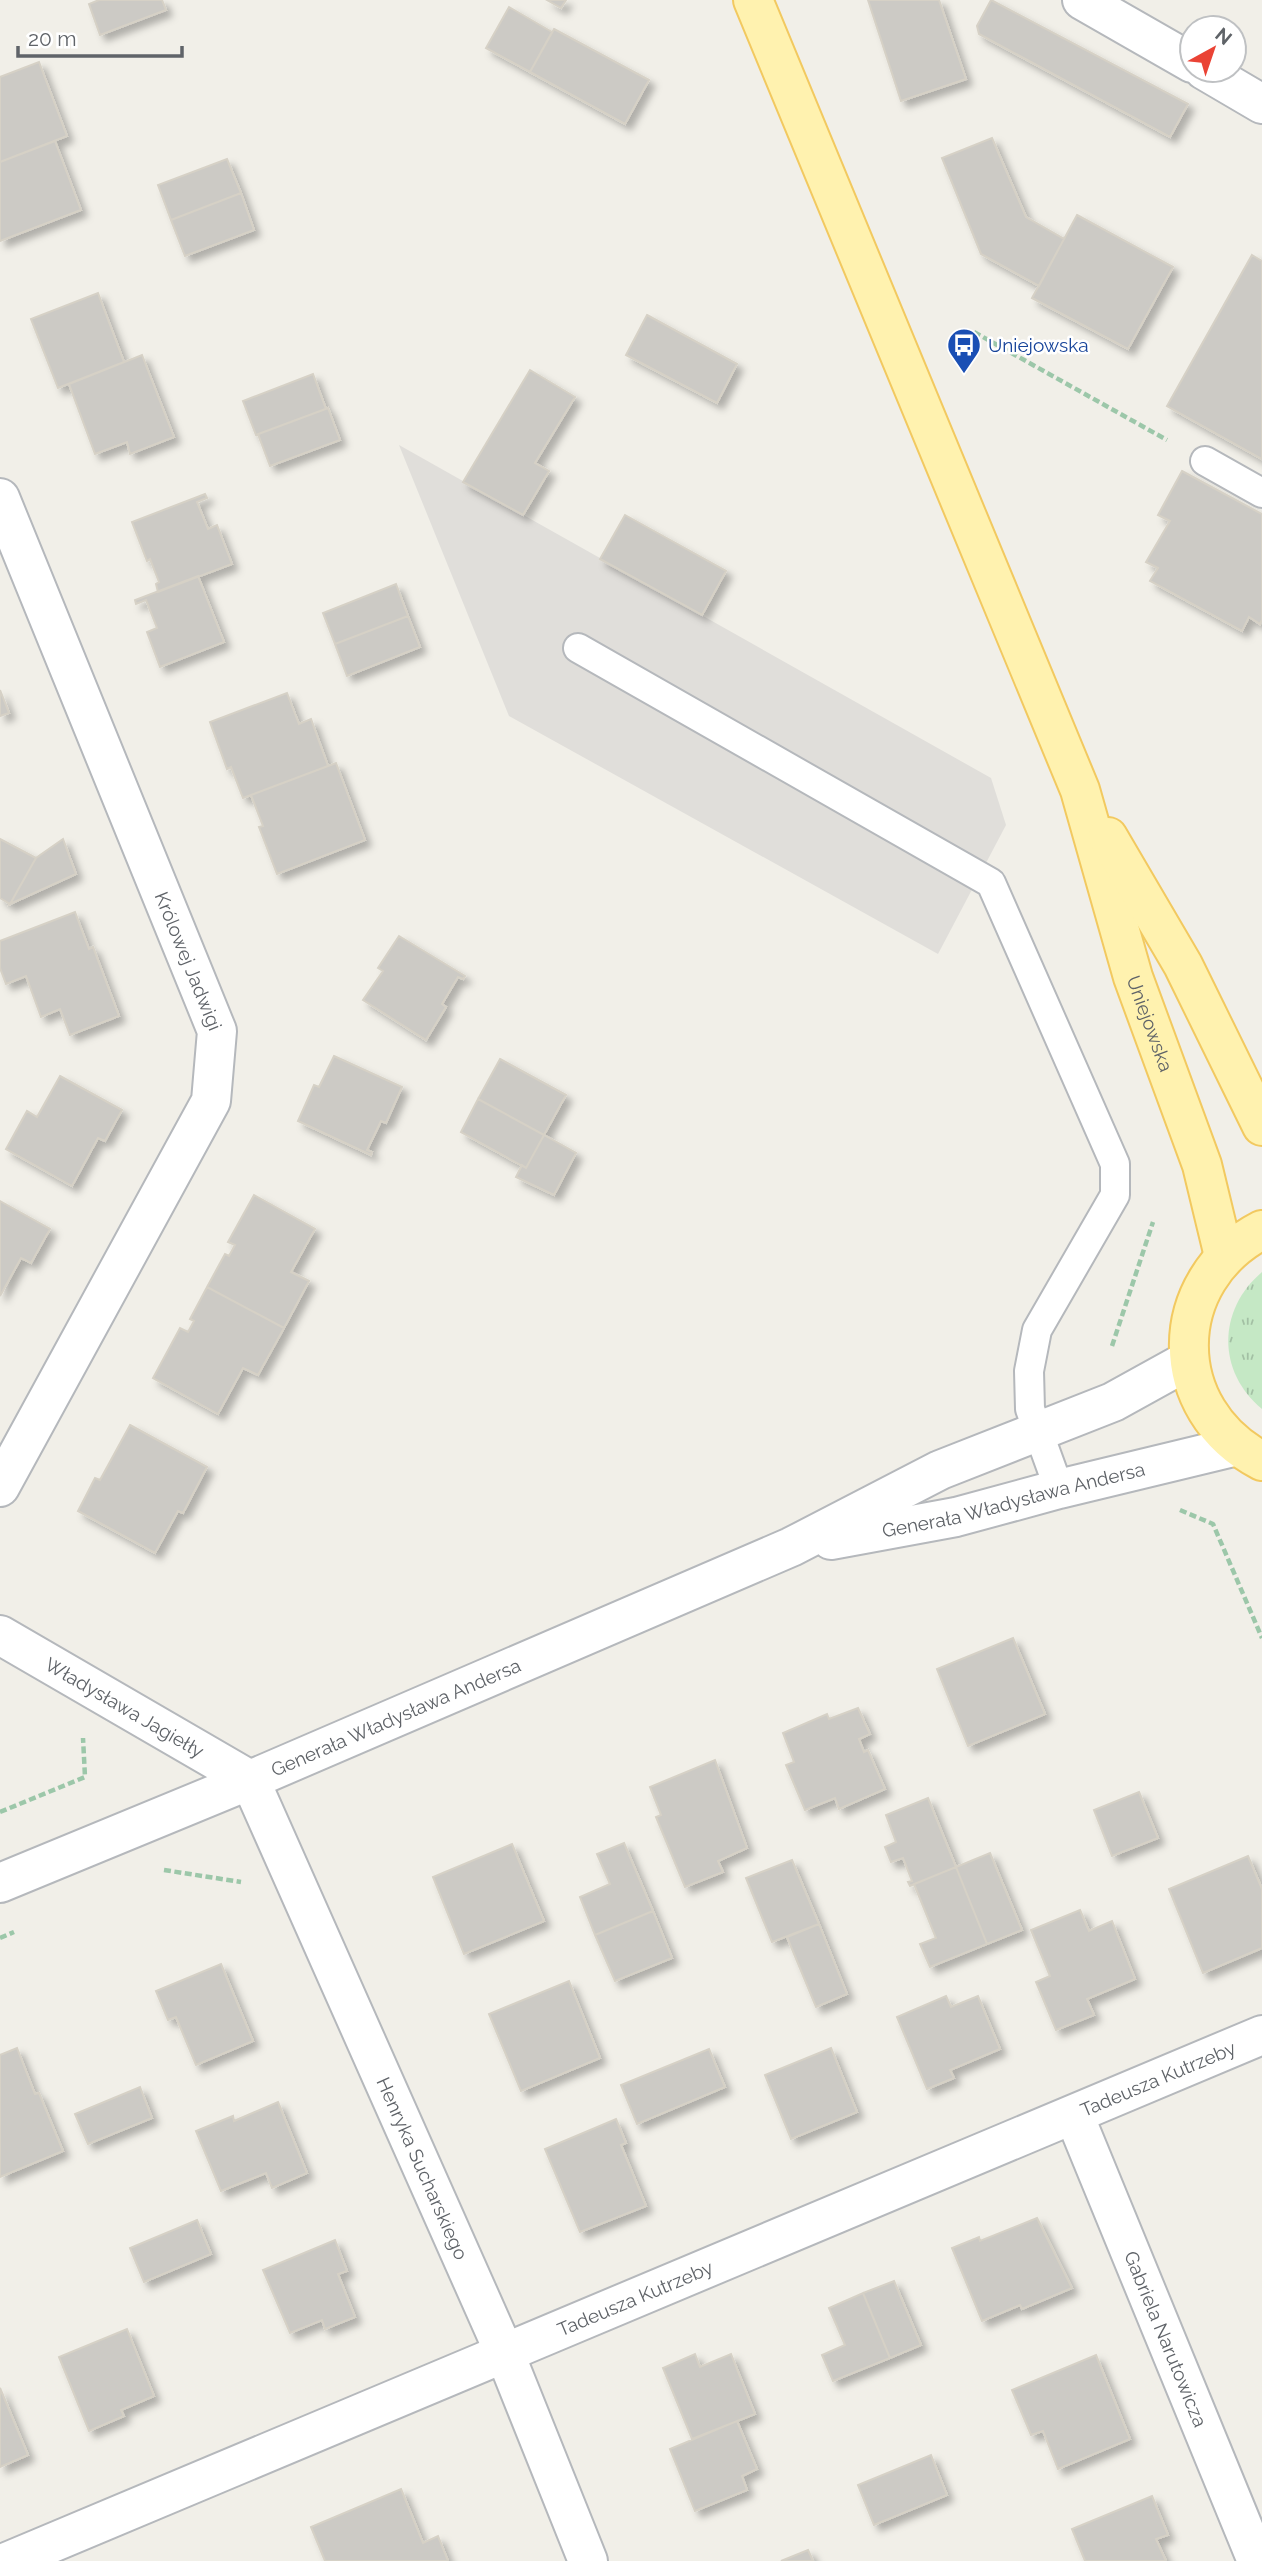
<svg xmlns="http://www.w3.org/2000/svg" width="1262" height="2561" viewBox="0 0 1262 2561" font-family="Raleway,sans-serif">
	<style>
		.industrial { fill: #e0deda }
		.grass { fill: url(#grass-tufts) }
		.building { fill: #cccac5; stroke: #d6d1c6; stroke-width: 2; filter: url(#shadow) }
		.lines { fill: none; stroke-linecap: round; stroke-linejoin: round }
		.lane-casing { stroke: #b5b8bc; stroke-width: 32 }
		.street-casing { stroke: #b5b8bc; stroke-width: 42 }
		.primary-casing { stroke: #f2c960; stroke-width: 42 }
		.path { stroke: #9cc7a9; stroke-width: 4.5; stroke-dasharray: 7 3.5; stroke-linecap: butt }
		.lane { stroke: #fff; stroke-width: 28 }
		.street { stroke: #fff; stroke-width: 38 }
		.primary { stroke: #fff2af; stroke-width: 38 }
		.labels { text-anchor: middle; stroke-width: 5; stroke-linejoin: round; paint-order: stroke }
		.transit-label { font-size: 19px; fill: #164399; stroke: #fff; text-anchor: start }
		.street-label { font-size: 19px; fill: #5f6368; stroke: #fff }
	</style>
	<defs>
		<pattern id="grass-tufts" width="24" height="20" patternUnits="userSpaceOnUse" patternTransform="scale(1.75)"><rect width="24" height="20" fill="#c5e8c5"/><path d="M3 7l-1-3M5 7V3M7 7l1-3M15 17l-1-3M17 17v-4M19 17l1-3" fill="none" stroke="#a3c0a4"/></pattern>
		<filter id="shadow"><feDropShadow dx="6" dy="6" stdDeviation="3.5" flood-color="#0004"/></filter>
	</defs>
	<rect width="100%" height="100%" fill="#f1efe8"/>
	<path class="industrial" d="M399,445L991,778L1006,825L938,954L509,716Z"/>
	<path class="grass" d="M1262,1272V1409C1217,1372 1217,1310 1262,1272Z"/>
	<path class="building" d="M99,0H162L166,10L100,35L89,4Z
		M547,0H566L561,8Z
		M868,0H939L966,79L901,101Z
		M991,0L1188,104L1170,137L979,34L977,26Z
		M509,7L552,32L530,72L486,48Z
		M554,29L649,80L625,124L530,72Z
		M39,62L67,136L0,162V77Z
		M992,138L1026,217L1064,239L1039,286L981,254L942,158Z
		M55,141L81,210L0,241V162Z
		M227,159L241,193L171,220L158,185Z
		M241,193L254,230L185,256L171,220Z
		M1077,215L1173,267L1128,349L1032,298Z
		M1252,255L1262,261V459L1167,406Z
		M98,293L124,362L58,388L31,319Z
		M647,315L737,364L717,403L626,355Z
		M142,355L174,437L130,454L127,442L95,454L69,384Z
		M530,370L575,397L535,463L549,471L523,515L463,482Z
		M313,374L326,409L256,435L243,401Z
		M328,408L340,440L270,466L258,434Z
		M1182,471L1262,514V620L1260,624L1249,617L1242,631L1150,581L1158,568L1146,562L1170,521L1158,515Z
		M205,494L207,498L197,502L208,529L217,525L232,564L158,592L156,584L159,582L150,559L147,561L132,522Z
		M625,515L726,571L702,615L600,559Z
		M198,576L224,642L160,667L147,632L157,628L146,600L136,604L135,600Z
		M396,584L408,616L335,644L323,613Z
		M408,616L420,647L347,676L335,644Z
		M0,690L9,713L0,716Z
		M287,693L299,724L311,719L328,766L243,798L231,767L227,769L210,722Z
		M336,763L365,840L277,874L259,827L263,826L251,795Z
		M0,839L36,858L10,904L0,898Z
		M63,839L76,874L10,904L36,858Z
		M75,912L89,949L93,947L119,1016L70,1035L60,1009L41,1017L26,976L6,984L0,968V941Z
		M399,936L465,976L463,979L458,977L442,1004L446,1007L426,1040L363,1000L383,971L378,968Z
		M334,1056L402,1087L386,1123L381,1121L367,1150L372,1152L371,1155L298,1121L314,1085L319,1087Z
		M500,1059L566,1095L544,1135L478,1099Z
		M60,1076L122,1110L105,1141L98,1138L72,1186L6,1149L27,1111L37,1117Z
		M478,1099L544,1135L526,1168L461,1132Z
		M544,1135L576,1153L554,1195L516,1177L522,1165L526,1168Z
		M254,1195L315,1229L291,1272L309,1281L284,1328L207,1287L225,1254L229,1256L235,1245L228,1242Z
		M0,1201L50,1229L31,1263L21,1258L0,1296Z
		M207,1287L284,1328L258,1375L243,1368L218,1414L153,1378L180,1328L188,1332L194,1321L190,1319Z
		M130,1425L207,1467L183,1513L178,1511L155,1553L78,1511L95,1478L100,1480Z
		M1013,1638L1045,1714L968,1746L937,1669Z
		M858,1708L870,1734L859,1739L864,1752L868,1750L885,1789L839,1809L835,1798L805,1810L786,1765L794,1762L783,1733L827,1714L829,1719Z
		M715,1760L747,1848L718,1861L723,1872L685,1887L656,1817L661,1815L650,1787Z
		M1139,1792L1158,1838L1112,1856L1094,1810Z
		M928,1798L956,1867L910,1886L908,1882L912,1881L903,1858L891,1862L885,1847L896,1842L886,1815Z
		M624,1843L653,1911L595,1935L580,1897L610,1884L597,1854Z
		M512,1844L544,1921L464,1954L433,1877Z
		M990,1853L1022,1930L987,1944L956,1867Z
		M1248,1856L1262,1889V1948L1203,1973L1169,1889Z
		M792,1860L819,1924L772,1942L746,1878Z
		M956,1867L987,1944L930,1967L920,1944L936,1938L914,1884Z
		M1080,1910L1089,1931L1112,1921L1135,1979L1087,1999L1094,2015L1056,2030L1036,1982L1050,1976L1031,1930Z
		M653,1911L672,1958L615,1981L595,1935Z
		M819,1924L847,1994L816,2007L787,1937Z
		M221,1964L253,2041L196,2065L176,2017L168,2020L156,1991Z
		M569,1981L600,2058L521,2091L489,2014Z
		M946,1996L951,2007L978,1996L1000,2049L950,2070L954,2078L927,2089L897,2017Z
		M17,2048L35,2094L39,2093L63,2151L0,2177V2055Z
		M831,2048L857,2112L791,2139L765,2075Z
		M709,2049L725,2087L637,2124L621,2085Z
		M140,2087L152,2118L88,2144L75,2114Z
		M278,2102L307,2173L272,2188L266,2173L221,2191L196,2131L233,2116L234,2121Z
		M616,2119L626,2143L621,2145L646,2206L580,2232L545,2149Z
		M1037,2218L1072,2288L1022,2309L1020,2305L982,2321L952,2248L979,2237L980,2241Z
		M197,2220L211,2254L144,2282L130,2248Z
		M335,2240L347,2271L338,2274L355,2317L325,2329L322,2320L290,2333L263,2270Z
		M894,2281L921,2345L890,2358L863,2293Z
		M863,2293L890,2358L833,2381L822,2355L845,2345L829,2308Z
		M127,2329L154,2396L121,2410L124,2416L89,2431L59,2357Z
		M695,2354L700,2367L731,2354L755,2414L692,2439L663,2368Z
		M1096,2355L1130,2439L1058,2469L1043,2431L1031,2435L1012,2390Z
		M0,2388L28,2455L0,2467Z
		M737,2421L757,2469L742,2476L747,2490L695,2511L670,2449Z
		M931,2455L947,2495L874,2525L858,2485Z
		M401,2489L423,2543L438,2536L448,2561H325L311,2527Z
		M1152,2496L1168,2535L1156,2539L1166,2561H1085L1072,2529Z
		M808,2550L813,2561H781Z"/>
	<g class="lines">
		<g class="lane-casing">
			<path id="lane" d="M1205,461L1262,493
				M578,648L991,883L1115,1164V1195L1037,1330L1029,1371L1030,1409L1059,1489"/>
		</g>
		<g class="street-casing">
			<g id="street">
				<path d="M1082,0L1192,63"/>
				<path d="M1204,70L1262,104"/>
				<path id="s1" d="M0,498L217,1031L211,1101L0,1487"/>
				<path id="s2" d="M831,1540L956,1517L1059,1489L1237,1446"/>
				<path id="s3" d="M0,1635L250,1780"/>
				<path id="s4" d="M250,1780L505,2354L588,2561"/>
				<path id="s5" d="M0,1883L250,1780L791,1547L940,1470L1113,1402L1189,1360"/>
				<path id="s6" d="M1074,2115L1257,2561"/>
				<path id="s7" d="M9,2561L1262,2035"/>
			</g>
		</g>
		<g class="primary-casing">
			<g id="primary">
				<path id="s8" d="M753,0L1080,790L1133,977L1202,1165L1224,1256"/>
				<path d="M1108,837L1183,965L1262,1126"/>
				<path d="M1262,1230C1165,1280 1164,1410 1262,1461"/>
			</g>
		</g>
		<path class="path" d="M974,332L1167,440
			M1112,1346L1153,1222
			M1180,1510L1213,1524L1262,1638
			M0,1812L85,1777L83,1738
			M164,1870L241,1882
			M0,1938L14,1932"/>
		<use href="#lane" class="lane"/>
		<use href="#street" class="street"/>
		<use href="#primary" class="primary"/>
	</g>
	<defs>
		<g id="bus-pin" transform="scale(1.75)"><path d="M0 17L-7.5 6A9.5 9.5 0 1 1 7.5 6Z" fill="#1a4fb4" stroke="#fff"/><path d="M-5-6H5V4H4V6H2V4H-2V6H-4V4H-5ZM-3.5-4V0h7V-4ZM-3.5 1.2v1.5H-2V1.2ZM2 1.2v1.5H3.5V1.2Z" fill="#fff"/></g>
	</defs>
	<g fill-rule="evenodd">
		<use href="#bus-pin" x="964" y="345"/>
	</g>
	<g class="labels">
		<g class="transit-label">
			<text x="988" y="352">Uniejowska</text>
		</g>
		<g class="street-label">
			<text dy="7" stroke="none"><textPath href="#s1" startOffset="500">Królowej Jadwigi</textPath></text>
			<text dy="7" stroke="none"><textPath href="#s8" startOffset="1099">Uniejowska</textPath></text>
			<text dy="7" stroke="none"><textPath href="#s2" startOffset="187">Generała Władysława Andersa</textPath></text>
			<text dy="7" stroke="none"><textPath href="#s3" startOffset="144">Władysława Jagiełły</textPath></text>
			<text dy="7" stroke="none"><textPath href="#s5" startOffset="429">Generała Władysława Andersa</textPath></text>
			<text dy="7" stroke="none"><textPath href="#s7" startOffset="1246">Tadeusza Kutrzeby</textPath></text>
			<text dy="7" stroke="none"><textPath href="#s4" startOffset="425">Henryka Sucharskiego</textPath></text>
			<text dy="7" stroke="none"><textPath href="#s7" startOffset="679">Tadeusza Kutrzeby</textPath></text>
			<text dy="7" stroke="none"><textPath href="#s6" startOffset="242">Gabriela Narutowicza</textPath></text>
		</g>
	</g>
	<g transform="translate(1213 49) rotate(40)"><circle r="33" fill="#ffffff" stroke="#bfc1c3" stroke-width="2"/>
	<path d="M0-5L12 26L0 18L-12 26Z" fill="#ea4335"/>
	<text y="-10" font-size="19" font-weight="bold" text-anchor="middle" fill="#5f6368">N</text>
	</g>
	<path d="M18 46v10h164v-10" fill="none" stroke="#5f6368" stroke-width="3.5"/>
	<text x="28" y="46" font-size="21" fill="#5f6368" stroke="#ffffff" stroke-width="5" paint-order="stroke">20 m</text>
</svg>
